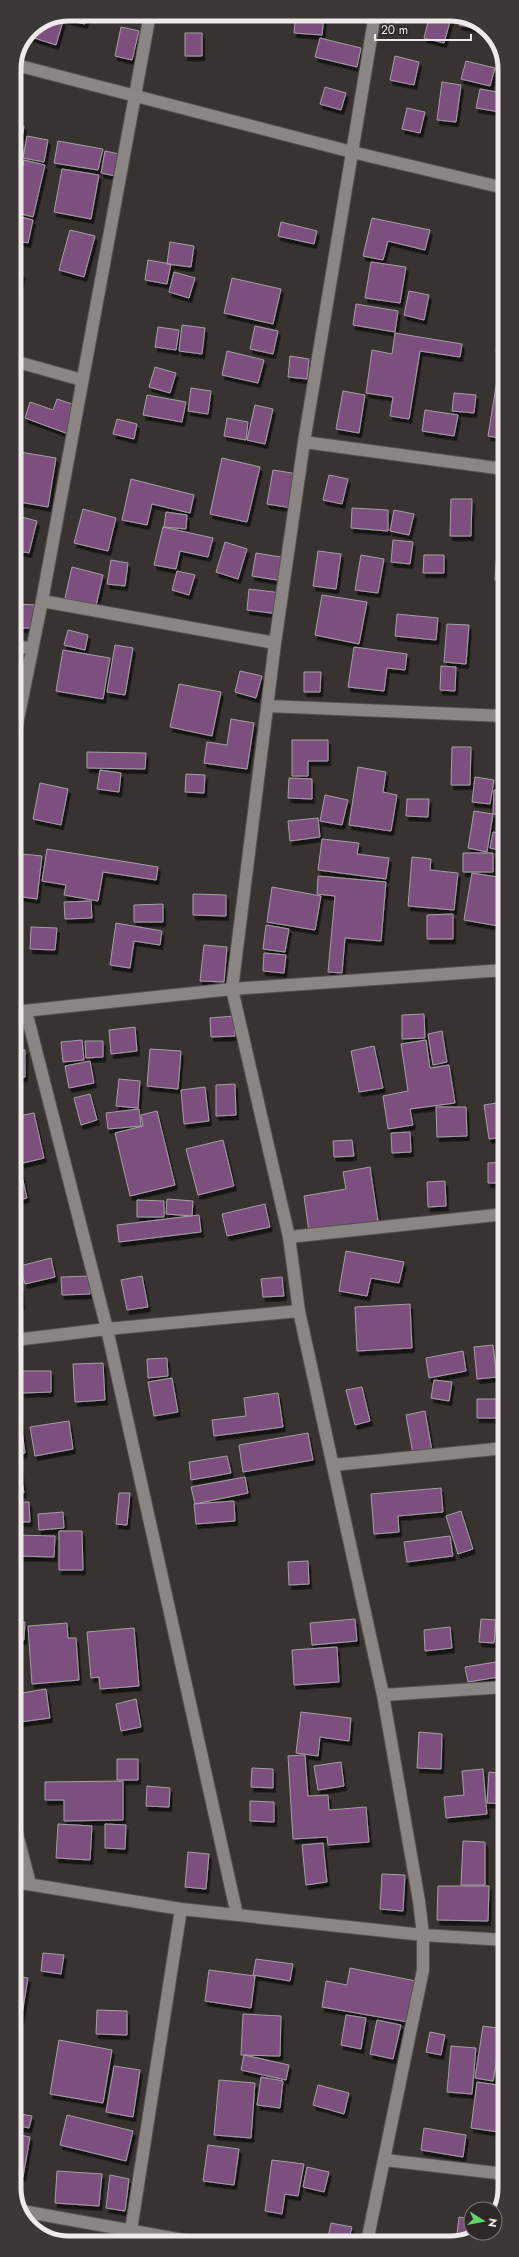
<svg xmlns="http://www.w3.org/2000/svg" width="519" height="2257" viewBox="0 0 519 2257" font-family="Jost,sans-serif">
	<style>
		.building { fill: #7c507f; stroke: #a49fa4; filter: url(#shadow) }
		.lines { fill: none; stroke-linecap: round; stroke-linejoin: round }
		.street-casing { stroke: #55514f; stroke-width: 14 }
		.secondary-casing { stroke: #55514f; stroke-width: 14 }
		.street { stroke: #8b8583; stroke-width: 12 }
		.secondary { stroke: #8b8583; stroke-width: 12 }
		.rim { fill: none; stroke: #edeae8; stroke-width: 5 }
	</style>
	<defs>
		<filter id="shadow"><feDropShadow dx="2.5" dy="4.5" stdDeviation="0" flood-color="#0009"/></filter>
	</defs>
	<rect width="100%" height="100%" fill="#383331"/>
	<path class="building" d="M69,14H88L85,24L59,18Z
		M430,14L451,18L444,43L424,38Z
		M296,15L324,17L322,35L294,33Z
		M461,16L488,29V31L459,25Z
		M56,19L63,21L56,45L28,36L30,30Z
		M121,27L139,31L132,60L115,56Z
		M185,33H202V56H185Z
		M320,38L361,48L357,67L315,57Z
		M395,56L419,62L414,85L390,80Z
		M466,61L495,68L490,86L461,79Z
		M442,82L461,85L456,122L437,120Z
		M325,87L346,93L341,110L320,104Z
		M480,89L503,93L500,112L476,108Z
		M407,108L425,112L420,133L402,129Z
		M14,125L24,126L18,163L14,162Z
		M27,136L48,140L44,162L23,158Z
		M58,141L103,149L98,170L54,163Z
		M105,151L124,155L120,177L101,173Z
		M24,160L45,165L33,217L14,212Z
		M62,169L99,175L91,219L54,212Z
		M14,215L33,220L28,243L14,240Z
		M372,218L430,230L425,250L388,241L383,260L363,256Z
		M281,222L317,231L314,244L278,236Z
		M70,230L95,236L84,277L59,270Z
		M170,242L194,246L191,267L167,264Z
		M148,260L171,264L167,284L145,280Z
		M371,262L406,267L400,303L365,298Z
		M14,271L23,273L14,309Z
		M174,272L195,278L189,298L169,292Z
		M232,278L281,289L273,324L224,313Z
		M409,291L429,295L424,320L404,315Z
		M356,304L398,311L395,332L353,325Z
		M182,325L205,328L202,354L179,351Z
		M255,326L278,331L273,354L250,349Z
		M158,327L179,330L176,350L155,347Z
		M395,333L462,344L460,357L420,351L409,419L390,416L393,397L366,393L372,350L392,354Z
		M499,333L504,334V352L496,351Z
		M227,351L264,360L258,383L222,375Z
		M290,356L309,359L307,379L288,377Z
		M155,367L176,373L170,393L149,387Z
		M499,368L504,369V439L488,436Z
		M191,388L211,391L208,414L188,411Z
		M343,391L365,395L359,433L336,429Z
		M454,393L476,395L474,413L452,411Z
		M147,395L186,402L182,422L143,415Z
		M57,399L81,407L71,435L25,418L30,402L53,410Z
		M255,405L273,409L265,444L247,440Z
		M425,410L458,415L454,436L422,431Z
		M227,418L248,422L246,440L224,436Z
		M117,419L137,424L134,439L113,434Z
		M14,451L56,458L48,507L14,501Z
		M222,458L260,467L247,522L210,514Z
		M273,470L298,474L292,508L267,504Z
		M329,475L348,479L342,504L323,500Z
		M131,479L194,495L190,513L152,504L147,525L122,520Z
		M451,499H472L471,536H450Z
		M352,508L388,510V531L351,528Z
		M83,509L116,518L108,551L74,543Z
		M394,510L414,514L409,535L390,531Z
		M166,512L187,515L186,529L164,527Z
		M14,515L37,521L29,553L14,550Z
		M163,527L213,538L208,557L180,551L176,569L154,565Z
		M498,536L504,537V581L495,580Z
		M393,540L413,542L410,564L391,562Z
		M225,542L247,549L238,579L216,572Z
		M318,551L341,554L336,589L313,586Z
		M256,553L287,558L283,581L252,576Z
		M361,555L384,559L378,593L355,590Z
		M424,555H444V573H423Z
		M111,560L128,563L125,586L107,584Z
		M72,567L103,575L96,606L65,598Z
		M14,571L19,572L16,592H14Z
		M177,571L195,575L189,595L172,590Z
		M249,589L282,593L279,614L247,610Z
		M322,595L367,602L359,644L315,635Z
		M14,604L39,605L38,628H14Z
		M397,614L438,618L436,640L395,636Z
		M447,624L469,625L466,664L444,662Z
		M68,630L88,635L85,650L64,645Z
		M115,645L133,648L125,695L107,692Z
		M354,647L407,654L405,670L387,668L384,691L348,687Z
		M63,650L110,658L103,699L56,691Z
		M441,666L456,667L455,691L440,690Z
		M240,671L262,676L256,698L235,692Z
		M304,672H321L320,692H304Z
		M179,684L221,692L212,736L170,727Z
		M231,719L254,723L247,769L204,763L207,742L227,745Z
		M292,740H328V761H308V776H292Z
		M452,747H471L470,785H451Z
		M87,752L146,753L145,769L87,768Z
		M358,767L386,772L383,792L397,795L391,831L349,825Z
		M100,770L121,773L119,792L97,789Z
		M186,774L205,775L204,793L185,792Z
		M475,777L494,780L490,804L472,802Z
		M289,778L312,779V799L288,798Z
		M40,783L68,789L61,825L33,819Z
		M494,790L504,791V814H493Z
		M325,795L348,800L342,825L320,821Z
		M407,799H429L428,817L406,816Z
		M474,811L493,814L487,852L468,848Z
		M318,818L320,837L290,841L288,821Z
		M493,832L504,834V851L490,848Z
		M322,839L359,843L357,854L389,858L386,879L318,870Z
		M47,849L158,867L156,880L103,872L98,901L64,895L66,885L42,881Z
		M463,853H493V872H463Z
		M22,854L42,856L37,899L16,896Z
		M412,857L431,859L430,870L458,873L454,910L408,906Z
		M472,873L504,878V927L464,920Z
		M318,876L386,882L381,941L345,938L342,973L328,972L335,896L317,894Z
		M272,887L321,896L315,930L267,922Z
		M193,894L226,895V916L193,915Z
		M91,901L92,918L65,919L64,902Z
		M163,904V922H134V905Z
		M453,914V939H427V915Z
		M116,923L162,931L160,945L134,941L130,968L110,965Z
		M266,925L289,929L285,952L263,949Z
		M31,927L57,928L55,950L30,949Z
		M204,945L227,947L224,982L200,981Z
		M14,948L20,949L15,981H14Z
		M264,953L286,955L284,973L263,971Z
		M424,1014L425,1038L402,1039V1015Z
		M234,1016L235,1036L211,1037L210,1018Z
		M135,1027L137,1051L111,1054L109,1030Z
		M442,1031L447,1062L433,1065L428,1034Z
		M500,1038H504V1072Z
		M82,1040L84,1060L63,1062L61,1042Z
		M426,1040L430,1068L449,1065L455,1103L410,1109L413,1125L388,1129L383,1096L408,1091L401,1044Z
		M85,1041H103V1057L86,1058Z
		M374,1046L383,1088L359,1092L351,1051Z
		M150,1049L181,1051L178,1089L147,1086Z
		M14,1050H25V1077H18V1097H14Z
		M90,1061L94,1083L69,1088L65,1066Z
		M119,1079L140,1081L138,1108L116,1106Z
		M235,1084L236,1115L216,1116V1085Z
		M205,1087L209,1121L184,1124L181,1090Z
		M90,1094L97,1120L81,1125L74,1098Z
		M503,1102L504,1137L489,1139L484,1105Z
		M436,1107H466L467,1136L437,1137Z
		M139,1109L141,1126L108,1129L106,1113Z
		M157,1111L175,1185L130,1196L115,1133L143,1126L141,1115Z
		M34,1113L44,1158L15,1165L14,1117Z
		M410,1132L411,1152L392,1153L391,1133Z
		M223,1140L234,1186L198,1195L186,1149Z
		M352,1140L354,1156L334,1157L333,1141Z
		M505,1162V1183H488V1163Z
		M370,1167L378,1221L309,1232L304,1196L346,1189L343,1172Z
		M21,1172L27,1198L15,1201V1174Z
		M445,1181L446,1206L428,1207L427,1182Z
		M167,1199L193,1201L192,1216L166,1214Z
		M137,1200L164,1201V1217H137Z
		M265,1204L270,1227L227,1236L222,1214Z
		M199,1215L201,1232L119,1242L117,1225Z
		M346,1251L404,1262L399,1283L371,1278L367,1296L339,1291Z
		M51,1258L55,1277L25,1284L20,1266Z
		M90,1276V1294L62,1295L61,1277Z
		M142,1276L148,1307L127,1310L121,1280Z
		M282,1277L284,1296L263,1297L261,1279Z
		M15,1288H21L22,1305L15,1306Z
		M410,1304L412,1348L357,1351L355,1307Z
		M493,1345L497,1377L477,1379L474,1347Z
		M463,1351L466,1371L429,1378L426,1358Z
		M167,1358L168,1376L148,1378L147,1359Z
		M103,1363L105,1400L75,1402L73,1364Z
		M21,1371H51V1392L22,1393Z
		M172,1378L178,1412L154,1416L148,1382Z
		M15,1380L25,1453L15,1455Z
		M434,1380L452,1382L449,1401L431,1398Z
		M362,1387L370,1421L355,1425L346,1390Z
		M278,1393L283,1427L214,1436L212,1420L246,1416L244,1398Z
		M477,1399H498V1418H477Z
		M425,1411L432,1451L413,1454L406,1415Z
		M69,1421L73,1449L35,1456L30,1427Z
		M308,1433L313,1460L243,1472L239,1445Z
		M227,1456L231,1473L191,1480L189,1462Z
		M15,1462H19L24,1493L15,1494Z
		M245,1477L248,1493L195,1504L191,1487Z
		M441,1488L443,1512L398,1516L399,1532L374,1534L371,1494Z
		M119,1493H130L127,1525L116,1524Z
		M234,1501L235,1521L196,1524L194,1504Z
		M15,1502H29L30,1522H15Z
		M461,1511L473,1549L458,1554L446,1516Z
		M63,1512L64,1528L39,1530L38,1514Z
		M59,1531H82L83,1570H59Z
		M15,1535L55,1536L54,1557L15,1556Z
		M450,1536L453,1556L407,1562L404,1542Z
		M308,1561L309,1584L289,1585L288,1562Z
		M505,1608V1625L502,1626L499,1609Z
		M355,1619L357,1641L312,1645L310,1623Z
		M481,1619L496,1620L494,1643L479,1642Z
		M15,1622H25L24,1640H15Z
		M67,1623L68,1638H76L79,1680L32,1684L28,1626Z
		M450,1627L452,1648L425,1651L424,1630Z
		M134,1628L139,1686L100,1689L99,1677L91,1678L87,1632Z
		M337,1647L339,1682L294,1685L292,1650Z
		M502,1661L505,1676L468,1682L465,1667Z
		M46,1689L50,1718L20,1722L16,1694Z
		M136,1699L141,1727L121,1731L116,1704Z
		M301,1712L351,1718L349,1741L320,1737L318,1756L296,1753Z
		M419,1732L442,1734L441,1769L417,1768Z
		M305,1755L308,1796L328,1795L329,1810L366,1807L369,1842L328,1845L327,1837L293,1839L288,1756Z
		M117,1759H138V1780H117Z
		M341,1762L344,1786L318,1790L314,1766Z
		M252,1768L273,1769V1788L251,1787Z
		M483,1769L487,1814L446,1818L444,1797L464,1795L462,1771Z
		M489,1772L505,1774V1804L487,1803Z
		M123,1781V1820L64,1821V1800H45V1782Z
		M147,1786L170,1788L169,1807L146,1806Z
		M250,1801L274,1802V1822L250,1821Z
		M58,1824L92,1826L90,1860L56,1858Z
		M105,1824L126,1825L125,1849L105,1848Z
		M463,1841L485,1842V1885H461Z
		M323,1843L327,1882L306,1885L302,1845Z
		M188,1852L209,1854L206,1889L185,1887Z
		M382,1874L405,1875L403,1911L380,1909Z
		M438,1886H489L488,1921L437,1920Z
		M43,1953L64,1955L61,1974L41,1971Z
		M256,1959L293,1964L290,1981L253,1975Z
		M350,1968L416,1981L408,2022L322,2007L326,1981L347,1985Z
		M209,1970L255,1976L251,2008L205,2001Z
		M15,1976L28,1978L21,2021L15,2020Z
		M97,2010L127,2011V2035L96,2034Z
		M243,2014L281,2016L280,2056L241,2055Z
		M346,2015L366,2018L361,2049L341,2045Z
		M377,2020L401,2025L393,2059L370,2054Z
		M483,2026L505,2029V2055L498,2053L493,2081L475,2078Z
		M430,2032L445,2035L441,2055L426,2052Z
		M59,2040L112,2050L103,2103L50,2094Z
		M15,2044L19,2045L15,2070Z
		M451,2046L476,2048L472,2094L447,2092Z
		M244,2055L289,2065L286,2080L241,2070Z
		M114,2066L140,2070L133,2117L106,2112Z
		M261,2077L283,2081L280,2108L257,2105Z
		M219,2080L255,2083L251,2138L214,2135Z
		M477,2082L505,2086V2133L471,2128Z
		M318,2085L349,2093L344,2114L313,2105Z
		M15,2113L32,2116L29,2128L15,2125Z
		M67,2115L133,2131L126,2161L60,2145Z
		M424,2128L466,2135L463,2157L421,2150Z
		M15,2134L30,2137L23,2177L15,2176Z
		M208,2145L239,2149L234,2185L203,2181Z
		M272,2160L304,2164L298,2196L285,2194L282,2214L265,2211Z
		M307,2167L329,2172L324,2192L303,2187Z
		M57,2171L102,2174L99,2206L55,2203Z
		M110,2175L129,2179L125,2211L106,2208Z
		M459,2217L471,2219V2233H476L461,2242H456Z
		M331,2223L352,2227L348,2242H327Z"/>
	<g class="lines">
		<g class="street-casing">
			<path id="street" d="M14,361L82,380
				M304,442L504,469
				M42,601L275,643
				M14,645L32,649
				M267,706L504,716
				M14,739L42,601L150,14
				M26,1011L107,1329L237,1915
				M14,1012L232,989L504,970
				M289,1237L505,1214
				M15,1340L107,1329L299,1311
				M333,1465L505,1448
				M383,1695L505,1687
				M15,1826L30,1884
				M15,1882L181,1909L423,1935L505,1940
				M385,2160L505,2174
				M22,2211L200,2243
				M367,2242L423,1970V1935L419,1901L383,1695L299,1311L289,1237L232,989L275,643L304,442L375,14
				M129,2243L181,1909"/>
		</g>
		<g class="secondary-casing">
			<path id="secondary" d="M16,65L352,152L504,188"/>
		</g>
		<use href="#street" class="street"/>
		<use href="#secondary" class="secondary"/>
	</g>
	<path d="M0 0H519V2257H0ZM69 21H450A48 48 0 0 1 498 69V2188A48 48 0 0 1 450 2236H69A48 48 0 0 1 21 2188V69A48 48 0 0 1 69 21Z" fill="#3d3836" fill-rule="evenodd"/>
	<path class="rim" d="M69 21H450A48 48 0 0 1 498 69V2188A48 48 0 0 1 450 2236H69A48 48 0 0 1 21 2188V69A48 48 0 0 1 69 21Z"/>
	<g transform="translate(483 2221) rotate(101)"><circle r="19" fill="#2e2927" stroke="#7a7674"/>
	<path d="M0-3L7 15L0 10L-7 15Z" fill="#61d46a"/>
	<text y="-6" font-size="11" font-weight="bold" text-anchor="middle" fill="#edeae8">N</text>
	</g>
	<path d="M375 34v6h96v-6" fill="none" stroke="#edeae8" stroke-width="2"/>
	<text x="381" y="34" font-size="12" fill="#edeae8" stroke="#2e2927" stroke-width="3" paint-order="stroke">20 m</text>
</svg>
